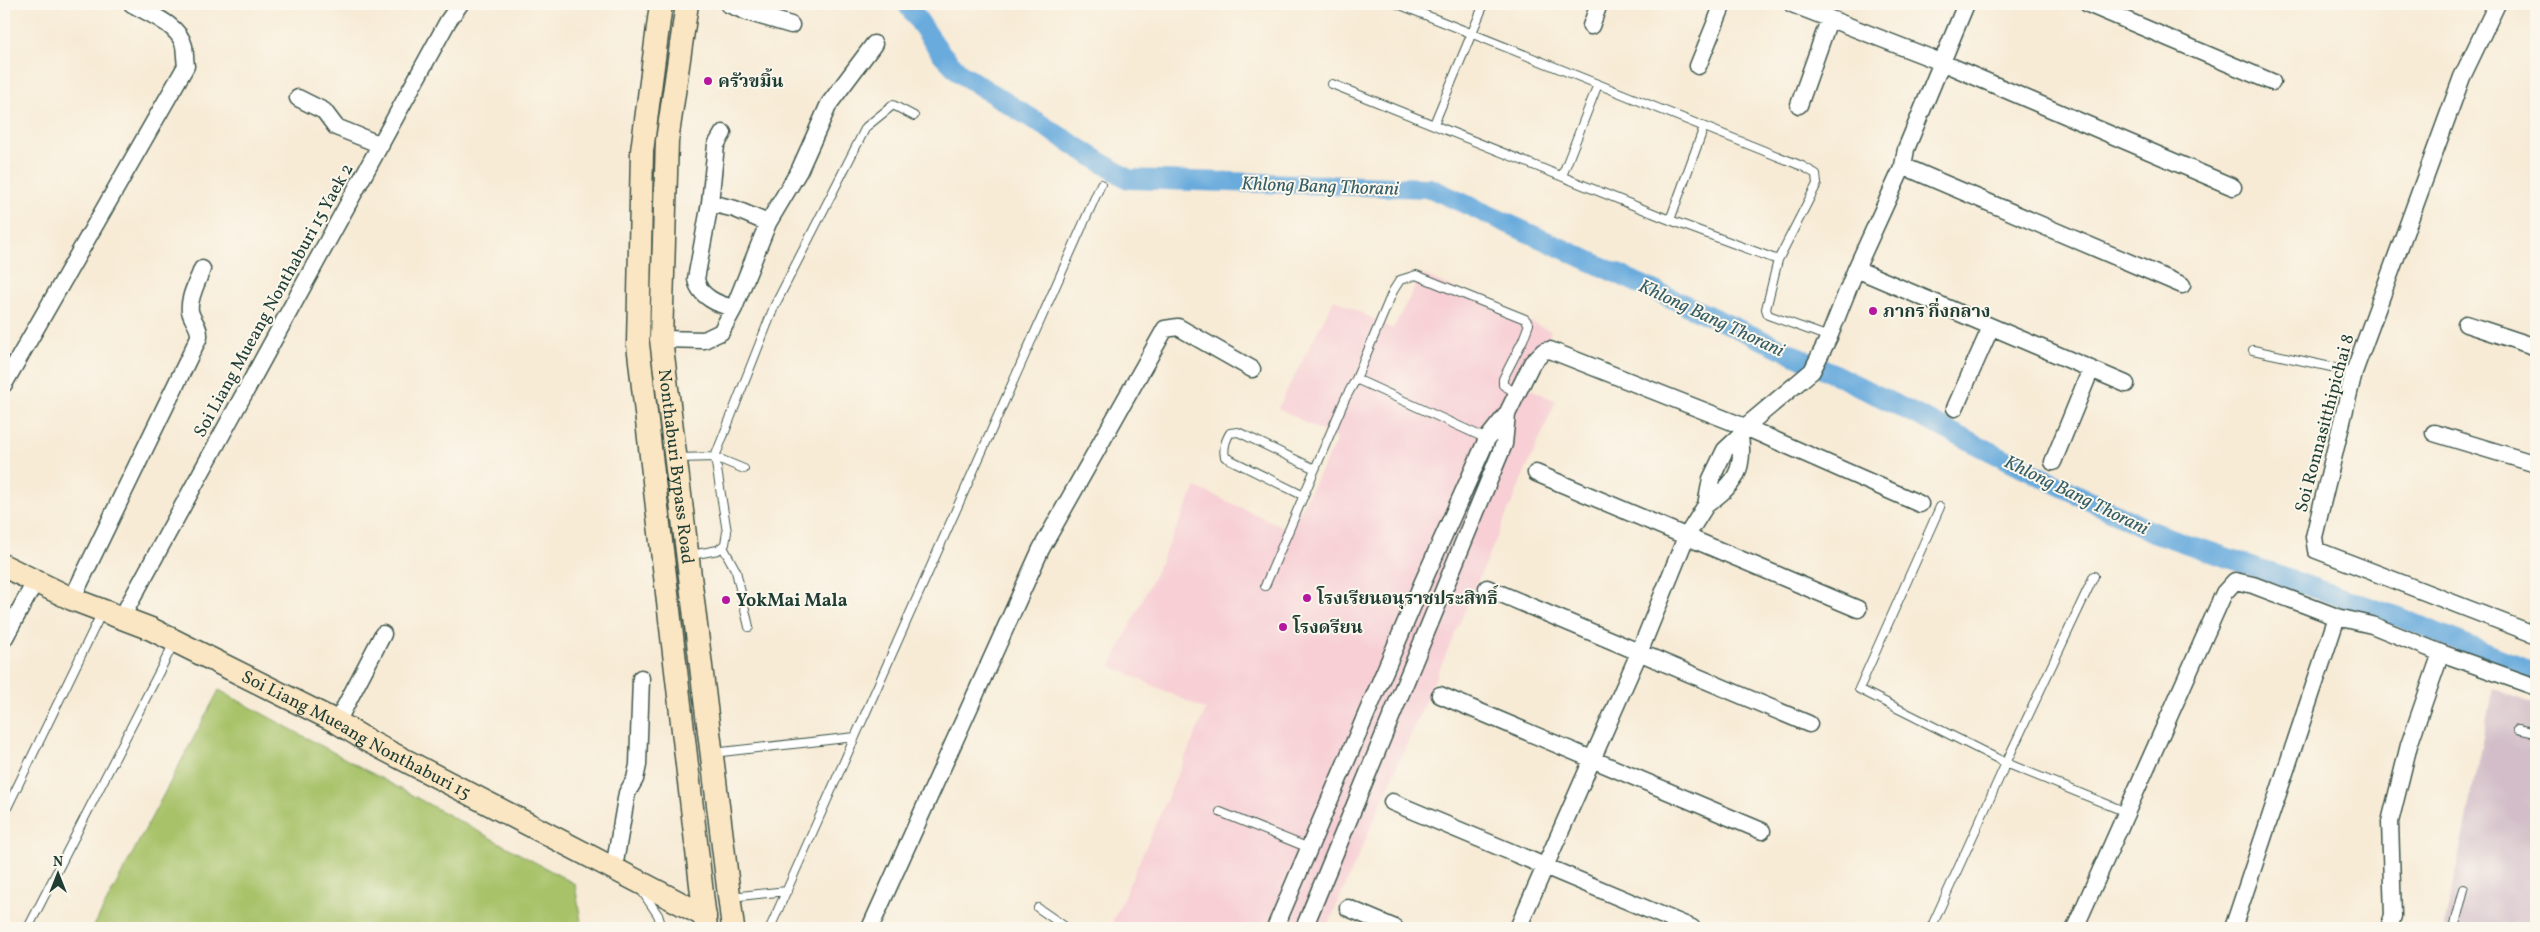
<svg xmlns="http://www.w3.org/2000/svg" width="2540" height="932" viewBox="0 0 2540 932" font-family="Vollkorn,'Noto Serif Thai',serif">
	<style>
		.built { fill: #f7cfd5 }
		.industrial { fill: #d2bdc8 }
		.green { fill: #a7c269; stroke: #63804e }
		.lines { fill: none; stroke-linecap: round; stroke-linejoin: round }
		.canal { stroke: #69abdd; stroke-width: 20 }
		.lane-casing { stroke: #3f574c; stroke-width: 10 }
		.street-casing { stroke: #3f574c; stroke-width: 19 }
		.secondary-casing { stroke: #3f574c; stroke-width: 25 }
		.lane { stroke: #fff; stroke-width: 8 }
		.street { stroke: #fff; stroke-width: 16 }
		.secondary { stroke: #fbe6c3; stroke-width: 22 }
		.poi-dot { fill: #b5179e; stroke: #fbf7ec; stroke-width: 2 }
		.labels { text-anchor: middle; stroke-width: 4; stroke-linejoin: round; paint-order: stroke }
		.poi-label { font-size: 18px; font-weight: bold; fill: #1f3d34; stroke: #fbf7ec; text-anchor: start }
		.street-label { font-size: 18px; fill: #1f3d34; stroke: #fbf7ec }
		.water-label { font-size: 19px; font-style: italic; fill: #355e67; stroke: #fbf7ec }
	</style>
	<rect width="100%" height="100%" fill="#fbf7ec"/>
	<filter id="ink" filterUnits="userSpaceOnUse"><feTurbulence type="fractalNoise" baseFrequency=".02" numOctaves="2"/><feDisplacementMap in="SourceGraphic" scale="10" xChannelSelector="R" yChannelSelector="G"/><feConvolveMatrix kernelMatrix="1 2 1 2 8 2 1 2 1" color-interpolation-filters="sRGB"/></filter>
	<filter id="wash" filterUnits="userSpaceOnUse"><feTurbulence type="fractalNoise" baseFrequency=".0096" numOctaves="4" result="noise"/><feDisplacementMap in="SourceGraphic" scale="20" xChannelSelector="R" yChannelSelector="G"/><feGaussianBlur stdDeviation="1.12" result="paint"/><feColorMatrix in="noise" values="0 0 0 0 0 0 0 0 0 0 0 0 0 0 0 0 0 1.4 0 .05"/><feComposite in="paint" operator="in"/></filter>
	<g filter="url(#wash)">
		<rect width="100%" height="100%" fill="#f7ebd6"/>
		<path class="built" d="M1422,274L1551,331L1527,387L1556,401L1327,928H1110L1206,710L1111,666L1196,487L1290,530L1337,439L1278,408L1334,299L1393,329Z"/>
		<path class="industrial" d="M2493,688L2536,705V928H2444Z"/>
		<path class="green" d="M219,690L575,884L582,928H93Z"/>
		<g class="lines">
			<path class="canal" d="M907,4L941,53L961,74L1128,179L1430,188L1808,361L2153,532L2401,618L2536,673"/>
		</g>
	</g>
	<g filter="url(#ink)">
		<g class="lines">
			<g class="lane-casing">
				<path id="lane" d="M1398,4L1802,166L1816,174L1817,184L1778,260L1766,309L1768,315L1829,337
					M1332,84L1670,220L1778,260
					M1434,124L1484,4
					M1562,176L1598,84
					M1670,220L1704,127
					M2253,350L2354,372
					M1356,379L1393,291L1400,280L1416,275L1525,319L1529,324L1523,340L1503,379V385L1518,394
					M678,458L715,457L744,469
					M1304,496L1225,457C1223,448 1225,441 1230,433L1238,432L1315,469
					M1940,507L1859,689L2006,763L2094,576
					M723,547L736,571L749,627
					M691,555L718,550L725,544L727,532L715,457L774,307L866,127L893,105L914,116
					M1265,586L1345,399L1356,379L1487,439
					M2518,729L2536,733
					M713,753L855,737
					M1220,812L1309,848
					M4,814L102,612
					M642,891L658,915L662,928
					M731,897L787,891
					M1038,908L1067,928
					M28,928L174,643
					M770,928L1101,184
					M1931,928L2006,763L2126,812
					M2454,928L2464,889"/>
			</g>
			<g class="street-casing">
				<path id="street" d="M728,4L747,12L791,25
					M1792,4L1941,62L2233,187
					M2088,4L2272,82
					M2497,4L2462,77L2354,372L2314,537L2316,550L2536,635
					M1591,26L1599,4
					M1698,66L1723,4
					M298,98L324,111L336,127L381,145
					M1799,105L1829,20
					M723,133L716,145L710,203L735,209L768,223
					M1903,166L2182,285
					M710,203L696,279C699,297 719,305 734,308
					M1856,269L2126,384
					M2466,324L2536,347
					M661,339L704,340L721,332L734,308L768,223L799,171L829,104L874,44
					M4,384L186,66C185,60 185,52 184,46C179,25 150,14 132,4
					M1955,408L1991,327
					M2434,433L2536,464
					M2053,462L2091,369
					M1536,473L1858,609
					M1706,505C1734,484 1745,473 1740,436
					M1487,588L1809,724
					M72,599L199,337C200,326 192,321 190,311C188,298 198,281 202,269
					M122,617L448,21L460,4
					M4,639L35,582
					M1440,695L1762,831
					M337,722L383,634
					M1392,802L1692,928
					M614,868L627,793L635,779L638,765L641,678
					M1348,908L1395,928
					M870,928L1041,549L1165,329L1178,327L1252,369
					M1275,928L1422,584L1487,439L1507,414L1532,363L1544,351L1550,350L1745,427L1920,504
					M1304,928L1504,444L1507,414
					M1518,928L1639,653L1686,537L1706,505L1711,479L1725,450L1740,436L1745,427L1812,371L1829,337L1856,269L1903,166L1906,149L1966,4
					M2075,928L2224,593L2235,581L2253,585L2337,617L2372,625L2441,653L2536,687
					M2233,928L2337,617
					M2389,928L2393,916L2390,822L2409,745L2441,653"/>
			</g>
			<g class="secondary-casing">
				<g id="secondary">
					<path d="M661,4L642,151L638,344L706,928"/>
					<path id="s1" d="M687,4L667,141L661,339L733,928"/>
					<path id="s2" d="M4,566L72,599L151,629L337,722L368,741L705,916"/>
				</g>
			</g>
			<use href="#lane" class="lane"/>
			<use href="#street" class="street"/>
			<use href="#secondary" class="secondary"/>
		</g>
	</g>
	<g class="poi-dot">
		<circle cx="708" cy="81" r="5"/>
		<circle cx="1873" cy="311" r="5"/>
		<circle cx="1307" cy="598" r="5"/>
		<circle cx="726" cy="600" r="5"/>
		<circle cx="1283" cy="627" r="5"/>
	</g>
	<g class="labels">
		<g class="poi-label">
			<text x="718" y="87">ครัวขมิ้น</text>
			<text x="1883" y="317">ภากร กึ่งกลาง</text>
			<text x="1317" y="604">โรงเรียนอนุราชประสิทธิ์</text>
			<text x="736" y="606">YokMai Mala</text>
			<text x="1293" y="633">โรงดรียน</text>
		</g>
		<g class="street-label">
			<text transform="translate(273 300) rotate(-61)" y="6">Soi Liang Mueang Nonthaburi 15 Yaek 2</text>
			<text transform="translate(2324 423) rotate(-75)" y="6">Soi Ronnasitthipichai 8</text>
			<text dy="6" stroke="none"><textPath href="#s1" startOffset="465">Nonthaburi Bypass Road</textPath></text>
			<text dy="6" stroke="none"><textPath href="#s2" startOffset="391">Soi Liang Mueang Nonthaburi 15</textPath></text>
		</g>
		<g class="water-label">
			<text transform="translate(1320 185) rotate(2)" y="7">Khlong Bang Thorani</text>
			<text transform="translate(1712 317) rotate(25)" y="7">Khlong Bang Thorani</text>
			<text transform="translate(2077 494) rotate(26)" y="7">Khlong Bang Thorani</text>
		</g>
	</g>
	<rect width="2540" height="932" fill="none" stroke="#fbf7ec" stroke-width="20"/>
	<g transform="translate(58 874)" stroke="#fbf7ec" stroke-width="4" paint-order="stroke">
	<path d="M0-4L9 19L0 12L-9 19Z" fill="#1f3d34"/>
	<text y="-8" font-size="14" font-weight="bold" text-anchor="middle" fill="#1f3d34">N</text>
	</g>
</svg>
